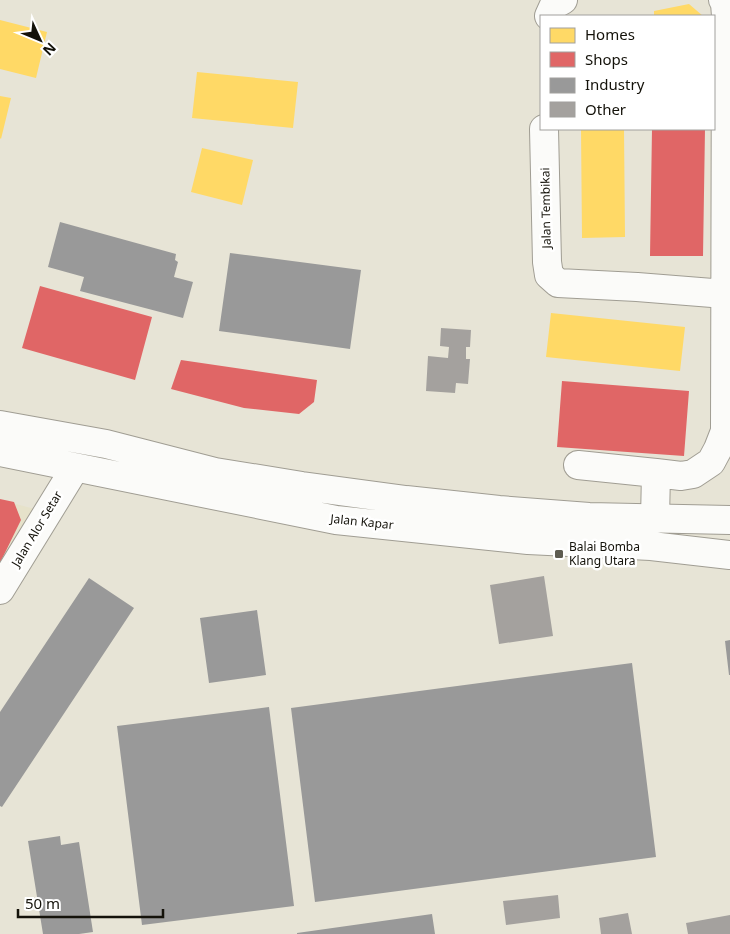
<svg xmlns="http://www.w3.org/2000/svg" width="730" height="934" viewBox="0 0 730 934" font-family="'Noto Sans',sans-serif">
	<style>
		.built { fill: #e6e2ca }
		.homes { fill: #ffd966 }
		.shops { fill: #e06666 }
		.industry { fill: #999 }
		.building { fill: #a4a19e }
		.lines { fill: none; stroke-linecap: round; stroke-linejoin: round }
		.minor-casing { stroke: #a09d93; stroke-width: 30 }
		.highway-casing { stroke: #a09d93; stroke-width: 30 }
		.minor { stroke: #fbfbf9; stroke-width: 28 }
		.highway { stroke: #fbfbf9; stroke-width: 28 }
		.poi-dot { fill: #5e5c51; stroke: #fff; stroke-width: 2 }
		.labels { text-anchor: middle; stroke-width: 5; stroke-linejoin: round; paint-order: stroke }
		.street-label { font-size: 12px; fill: #14120a; stroke: #fff }
		.poi-label { font-size: 12px; fill: #14120a; stroke: #fff; text-anchor: start }
	</style>
	<rect width="100%" height="100%" fill="#e7e4d6"/>
	<path class="built" d="M0,500L39,510L0,575Z"/>
	<path class="homes" d="M689,4L703,16H654V11Z
		M0,20L47,32L36,78L0,69Z
		M197,72L298,82L293,128L192,118Z
		M0,96L11,98L1,139L0,138Z
		M581,129H624L625,237L582,238Z
		M202,148L253,160L242,205L191,192Z
		M551,313L685,327L680,371L546,357Z"/>
	<path class="shops" d="M652,129H705L703,256H650Z
		M40,286L152,317L135,380L22,348Z
		M181,360L317,380L314,402L299,414L244,408L171,389Z
		M562,381L689,391L684,456L557,447Z
		M0,499L14,502L21,520L0,563Z"/>
	<path class="industry" d="M60,222L176,254L175,260L178,262L174,277L193,282L183,318L80,291L84,277L48,267Z
		M230,253L361,270L350,349L219,331Z
		M89,578L134,608L2,807L0,806V712Z
		M257,610L266,675L209,683L200,618Z
		M730,640V675H729L725,641Z
		M632,663L656,857L315,902L291,708Z
		M269,707L294,906L142,925L117,726Z
		M60,836L61,845L79,842L93,932L79,934H43L28,841Z
		M432,914L435,934H297V933Z"/>
	<path class="building" d="M441,328L471,330L470,347H466V359H470L468,384L456,383L455,393L426,391L428,356L448,358L449,347L440,346Z
		M544,576L553,636L499,644L490,585Z
		M558,895L560,918L506,925L503,901Z
		M628,913L632,934H601L599,918Z
		M730,915V934H688L686,923Z"/>
	<g class="lines">
		<g class="minor-casing">
			<path id="minor" d="M549,16L554,5L563,0
				M544,129L547,262L549,275L558,283L637,287L725,294
				M578,465L656,473L655,519
				M656,473L681,476L693,474L711,462L718,449L725,431L726,16L725,3L723,0
				M0,590L75,468"/>
		</g>
		<g class="highway-casing">
			<path id="highway" d="M0,425L106,444L215,472L302,486L406,500L499,510L589,517L730,520
				M0,452L336,520L528,540L651,546L730,555"/>
		</g>
		<use href="#minor" class="minor"/>
		<use href="#highway" class="highway"/>
	</g>
	<rect class="poi-dot" x="554" y="549" width="10" height="10" rx="2.5"/>
	<g class="labels">
		<g class="street-label">
			<text transform="translate(546 208) rotate(-91)" y="4">Jalan Tembikai</text>
			<text transform="translate(362 522) rotate(6)" y="4">Jalan Kapar</text>
			<text transform="translate(37 529) rotate(-59)" y="4">Jalan Alor Setar</text>
		</g>
		<g class="poi-label">
			<text x="569" y="551">Balai Bomba<tspan x="569" dy="14">Klang Utara</tspan></text>
		</g>
	</g>
	<rect x="540" y="15" width="175" height="115" fill="#ffffff" stroke="#a1a09d"/>
	<rect x="550" y="28" width="25" height="15" fill="#ffd966" stroke="#a1a09d"/>
	<text x="585" y="40" font-size="15" fill="#14120a">Homes</text>
	<rect x="550" y="52" width="25" height="15" fill="#e06666" stroke="#a1a09d"/>
	<text x="585" y="65" font-size="15" fill="#14120a">Shops</text>
	<rect x="550" y="78" width="25" height="15" fill="#999999" stroke="#a1a09d"/>
	<text x="585" y="90" font-size="15" fill="#14120a">Industry</text>
	<rect x="550" y="102" width="25" height="15" fill="#a4a19e" stroke="#a1a09d"/>
	<text x="585" y="115" font-size="15" fill="#14120a">Other</text>
	<g transform="translate(40 40) rotate(134)" stroke="#ffffff" stroke-width="4" paint-order="stroke">
	<path d="M0-4L9 19L0 12L-9 19Z" fill="#14120a"/>
	<text y="-8" font-size="14" font-weight="bold" text-anchor="middle" fill="#14120a">N</text>
	</g>
	<path d="M18 909v8h145v-8" fill="none" stroke="#14120a" stroke-width="2.5"/>
	<text x="25" y="909" font-size="15" fill="#14120a" stroke="#ffffff" stroke-width="4" paint-order="stroke">50 m</text>
</svg>
